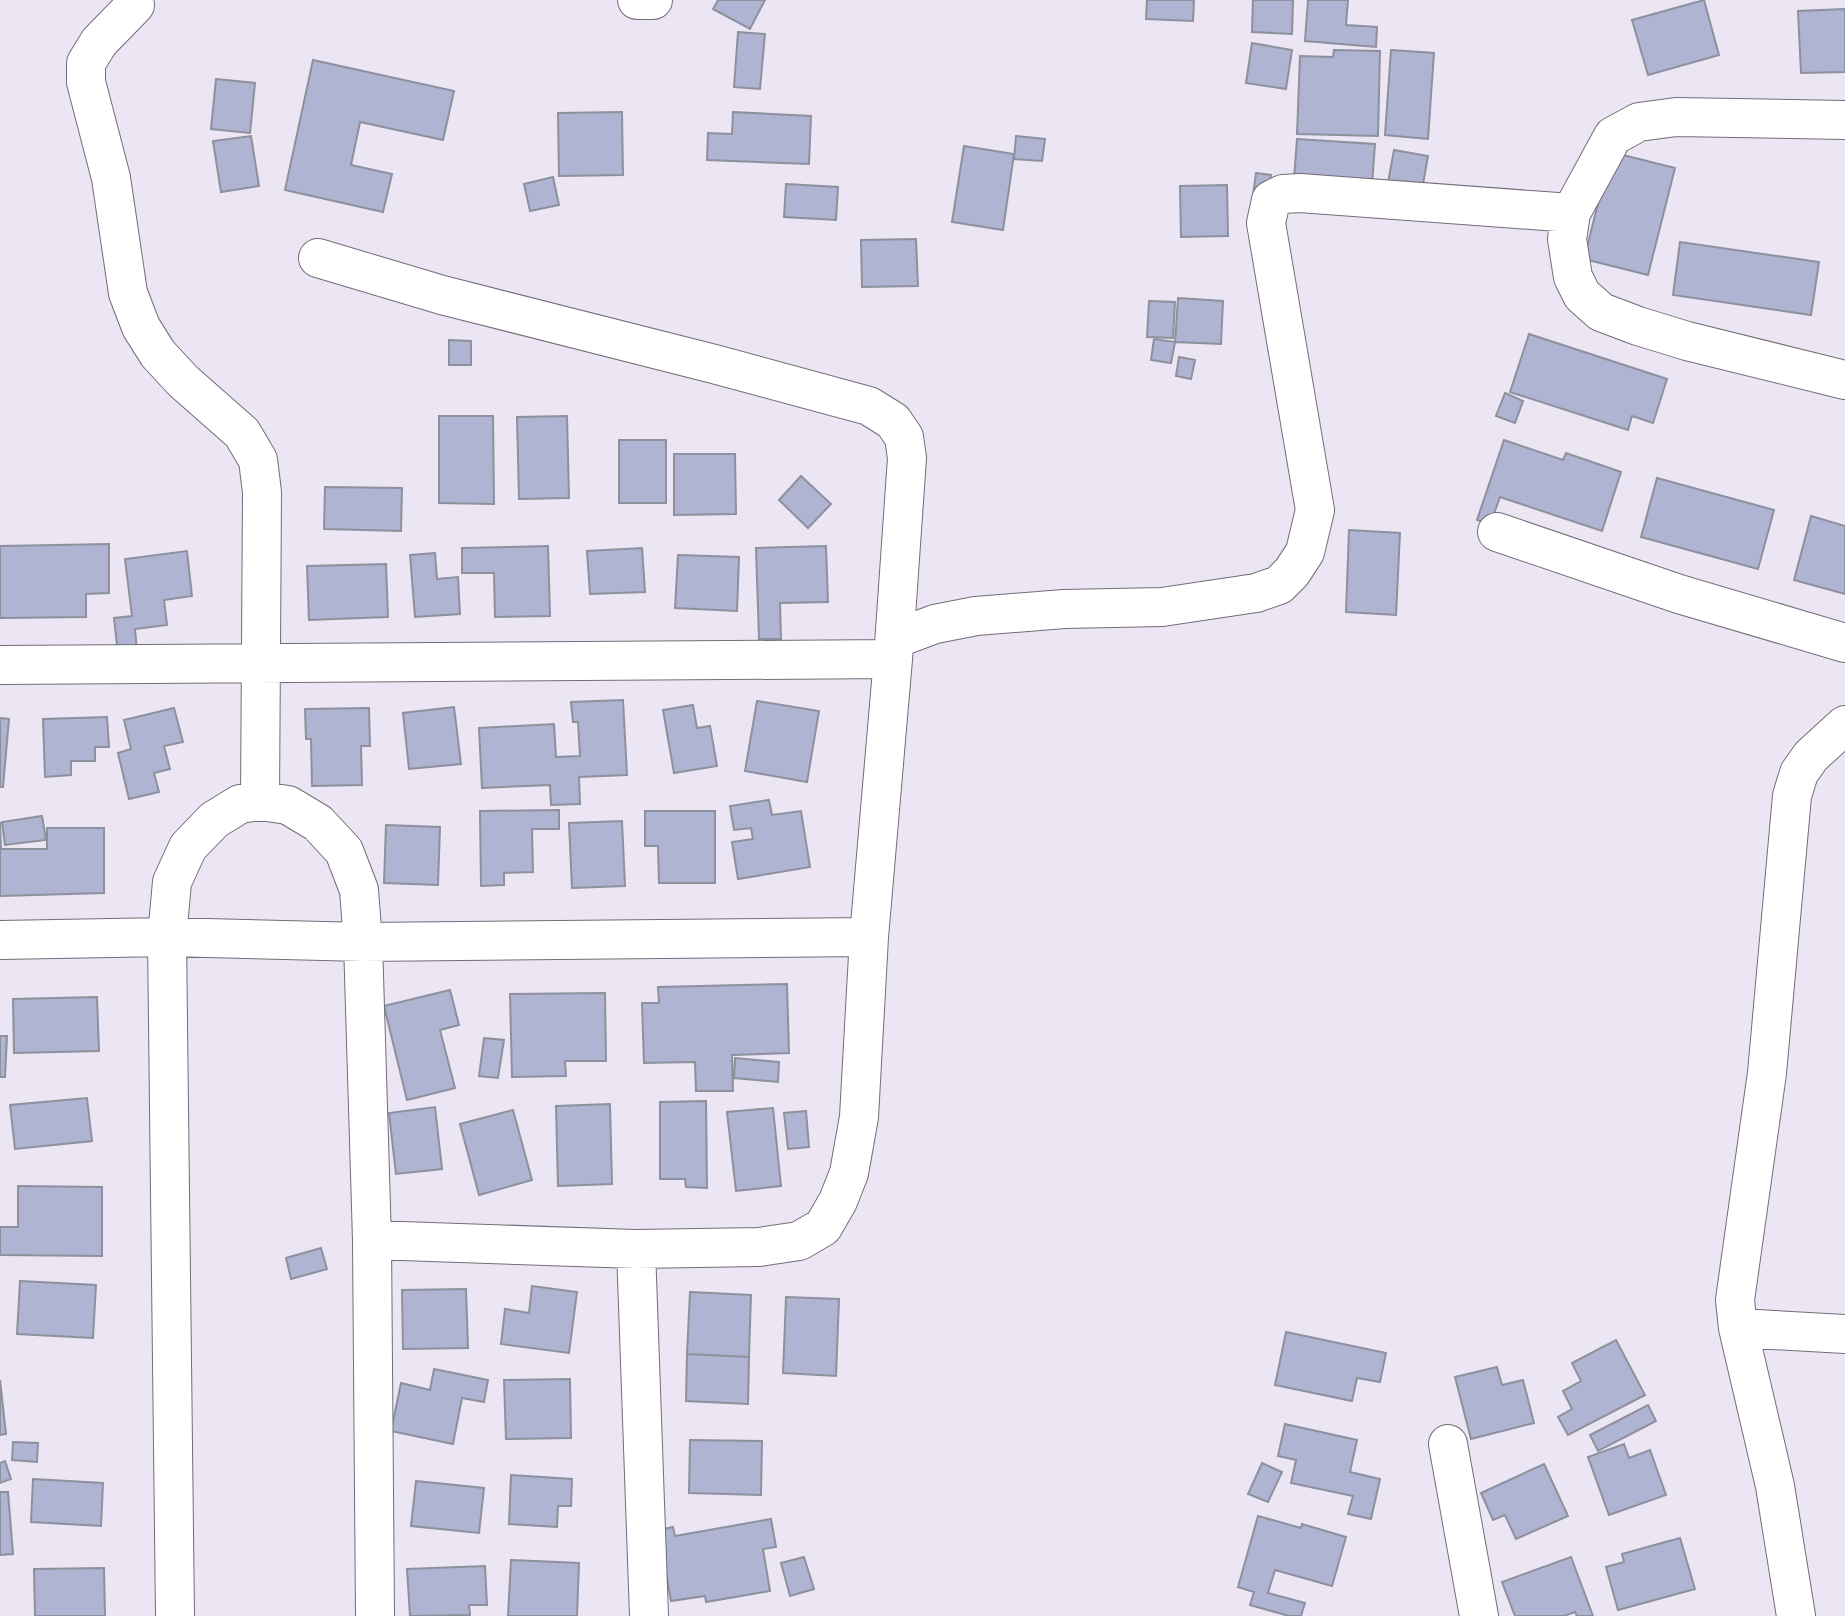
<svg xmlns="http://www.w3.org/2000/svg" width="1845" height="1616" viewBox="0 0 1845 1616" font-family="'Sofia Sans Condensed',sans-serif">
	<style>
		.building { fill: #afb4d2; stroke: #8d909d; stroke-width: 2 }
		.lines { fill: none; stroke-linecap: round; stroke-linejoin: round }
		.minor-casing { stroke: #726d79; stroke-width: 40 }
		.minor { stroke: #fff; stroke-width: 38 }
	</style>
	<rect width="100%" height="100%" fill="#ece5f3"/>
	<path class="building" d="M718,0H765L750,29L713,9Z
		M1147,0H1194L1193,21L1146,19Z
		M1253,0H1293L1292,34L1252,32Z
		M1308,0H1348L1346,25L1377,27L1376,47L1305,41Z
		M1704,0L1719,55L1648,75L1632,20Z
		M1845,9V72L1801,73L1798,11Z
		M738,32L765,34L760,89L734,87Z
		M1252,43L1292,50L1286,89L1246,83Z
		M1334,50L1380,51L1378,136L1297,134L1300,56L1333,57Z
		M1391,50L1434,53L1428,139L1385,135Z
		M313,60L454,91L443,140L360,122L351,165L392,174L383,212L285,190Z
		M216,79L255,83L250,133L211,129Z
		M622,112L623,175L559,176L558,113Z
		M733,112L811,116L809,164L707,160L708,133L732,134Z
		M251,136L259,186L221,192L213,141Z
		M1016,136L1045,139L1042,161L1014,159Z
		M1297,139L1375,144L1372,185L1294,179Z
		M964,146L1014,154L1003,230L952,222Z
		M1394,150L1428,156L1420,201L1386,194Z
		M1611,152L1675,168L1648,275L1584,259Z
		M1256,173L1271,175L1268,197L1253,195Z
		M553,177L559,205L530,211L524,184Z
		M786,184L838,187L836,220L784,217Z
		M1227,185L1228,236L1181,237L1180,186Z
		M916,239L918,286L862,287L861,240Z
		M1680,242L1819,262L1811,315L1673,295Z
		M1178,298L1223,301L1221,344L1175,342Z
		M1149,301L1175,302L1173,338L1147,337Z
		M1529,334L1667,379L1653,423L1632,416L1628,430L1510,392Z
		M1154,339L1175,342L1171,363L1151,360Z
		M449,340L471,341V365H449Z
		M1179,357L1195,360L1191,379L1176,376Z
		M1505,393L1523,401L1515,423L1496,416Z
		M439,416H493L494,504L439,503Z
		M567,416L569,498L519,499L517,417Z
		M619,440H666V503H619Z
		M1504,440L1563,460L1566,453L1621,472L1602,531L1500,497L1490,525L1477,520Z
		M674,454H735L736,514L674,515Z
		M801,476L831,504L808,528L779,500Z
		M1657,478L1774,510L1758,569L1641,537Z
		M325,487L402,488L401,531L324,529Z
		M1811,516L1845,526V594L1794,580Z
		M1349,530L1400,533L1396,615L1346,612Z
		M109,544V593L86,594V617L0,618V546Z
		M548,546L550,616L495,617L494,573H462V548Z
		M826,546L828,602L780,603L781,639H759L756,548Z
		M642,548L645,592L590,594L587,551Z
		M187,551L192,596L164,600L167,625L135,629L137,651L118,654L114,618L132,616L125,559Z
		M435,553L437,579L458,577L460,614L415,617L410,555Z
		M678,555L739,557L737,611L675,608Z
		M386,564L388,617L309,620L307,566Z
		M623,700L627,775L579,777L580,804L551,805L550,785L482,788L479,728L554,724L556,757L580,756L578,722H573L571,702Z
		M757,701L819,711L807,782L745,771Z
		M693,705L697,728L710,726L717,766L674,773L663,710Z
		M454,707L461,764L409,769L403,713Z
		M174,708L183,742L164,746L170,769L154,773L159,792L129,799L118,753L131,749L124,720Z
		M369,708L370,746H361L362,785L312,786L311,739H306L305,709Z
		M107,717L109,747H95V761H71V775L45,777L43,719Z
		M0,718L9,719L3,787H0Z
		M769,800L772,815L801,811L810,867L738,879L732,842L753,839L751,828L734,830L730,806Z
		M559,810V829H532L533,872L504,873V885L481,886L480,811Z
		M645,811H715V883H659L658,846H645Z
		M42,816L46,840L5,845L2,822Z
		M622,821L625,886L572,888L569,823Z
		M0,822L1,849H47V828H104V893L0,896Z
		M386,825L440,827L438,885L384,883Z
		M787,984L789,1053L732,1055L733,1091H696L695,1062L644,1063L642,1003H659L658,987Z
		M450,990L459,1025L440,1030L455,1088L407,1100L384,1006Z
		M605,993L606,1061H565L566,1076L512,1077L510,994Z
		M97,997L99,1051L14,1053L13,999Z
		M0,1036H7L5,1077H0Z
		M484,1038L504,1040L498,1078L479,1076Z
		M735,1058L779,1062L778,1082L734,1078Z
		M87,1098L92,1141L15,1149L10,1105Z
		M706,1101L707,1188L686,1187L685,1179H660V1102Z
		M610,1104L612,1184L558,1186L556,1106Z
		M435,1107L442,1169L396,1174L389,1113Z
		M773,1108L781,1186L736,1191L727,1112Z
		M513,1110L532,1180L479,1195L460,1124Z
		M806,1111L809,1147L788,1149L784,1113Z
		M18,1186L102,1187V1256L0,1255V1227H18Z
		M321,1248L327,1269L291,1279L286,1258Z
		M20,1281L96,1285L93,1338L17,1334Z
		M532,1286L577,1292L569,1353L501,1344L505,1309L529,1313Z
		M466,1289L468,1348L403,1349L402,1290Z
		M690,1292L751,1295L749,1357L687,1354Z
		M786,1297L839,1299L836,1376L783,1373Z
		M1286,1332L1386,1353L1380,1382L1357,1378L1352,1401L1275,1385Z
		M1616,1340L1645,1395L1568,1435L1558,1417L1572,1409L1563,1391L1581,1381L1572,1363Z
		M687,1354L749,1357L748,1404L686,1401Z
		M1497,1367L1502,1385L1523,1380L1534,1423L1471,1439L1455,1377Z
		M434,1369L488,1380L484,1402L462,1398L453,1444L391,1431L401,1383L430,1390Z
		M570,1379L571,1438L506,1439L504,1380Z
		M0,1380L6,1434L0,1435Z
		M1648,1405L1656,1421L1598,1451L1590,1435Z
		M1285,1424L1357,1440L1350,1472L1380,1479L1371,1519L1348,1514L1353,1496L1291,1483L1296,1460L1278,1456Z
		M690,1440L762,1441L761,1495L689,1493Z
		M13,1442L38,1443L37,1462L12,1460Z
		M1624,1444L1629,1458L1650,1450L1666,1495L1609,1515L1588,1457Z
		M5,1461L11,1479L0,1483V1463Z
		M1262,1463L1282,1472L1268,1502L1248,1494Z
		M1544,1464L1568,1516L1516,1539L1505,1515L1493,1520L1481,1493Z
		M511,1475L572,1479L571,1506H558L557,1527L509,1524Z
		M33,1479L103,1483L101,1526L31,1522Z
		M416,1481L484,1488L479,1533L411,1526Z
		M0,1492H8L13,1554L0,1555Z
		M1258,1516L1301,1528L1302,1524L1346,1537L1332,1586L1275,1570L1268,1593L1305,1603L1301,1616H1289L1250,1605L1254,1592L1238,1587Z
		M771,1519L776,1547L763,1549L770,1591L706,1602L705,1596L671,1601L662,1550L649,1532L673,1527L675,1536Z
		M1680,1538L1695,1589L1618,1610L1606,1567L1624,1562L1622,1554Z
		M804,1557L814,1589L790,1596L781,1563Z
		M1571,1557L1593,1616H1577L1575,1612L1564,1616H1515L1502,1582Z
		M511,1560L579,1563L577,1616H508Z
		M485,1566L487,1605H469L470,1615L410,1616L407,1569Z
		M104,1568L105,1616H35L34,1569Z"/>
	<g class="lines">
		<g class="minor-casing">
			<path id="minor" d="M637,0H653
				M135,5L99,42L86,63V82L111,178L128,293L141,327L158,354L183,381L242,433L258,460L262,492L260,801
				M1845,120L1676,117L1639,122L1613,136L1571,213L1567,239L1573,277L1582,295L1601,312L1638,326L1687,341L1845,380
				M318,258L442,295L714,364L869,406L893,421L904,437L907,458L893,659
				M1497,532L1679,594L1845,643
				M895,639L935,624L976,616L1064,609L1162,607L1256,593L1279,585L1292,572L1305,552L1315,510L1266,223L1271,200L1283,194L1300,193L1571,213
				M0,665L893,659L869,937L859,1117L849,1173L838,1201L823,1227L799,1241L759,1247L636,1249L372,1240
				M0,940L167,937L363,942L869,937
				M636,1249L649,1616
				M1738,1328L1845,1334
				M1448,1444L1479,1616
				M175,1616L167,937L172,882L188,847L214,820L240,804L260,801L288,805L318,823L344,851L359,890L363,942L372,1240L375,1616
				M1796,1616L1775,1486L1738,1328L1735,1300L1767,1073L1792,796L1799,773L1811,756L1845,725"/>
		</g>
		<use href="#minor" class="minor"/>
	</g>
</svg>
